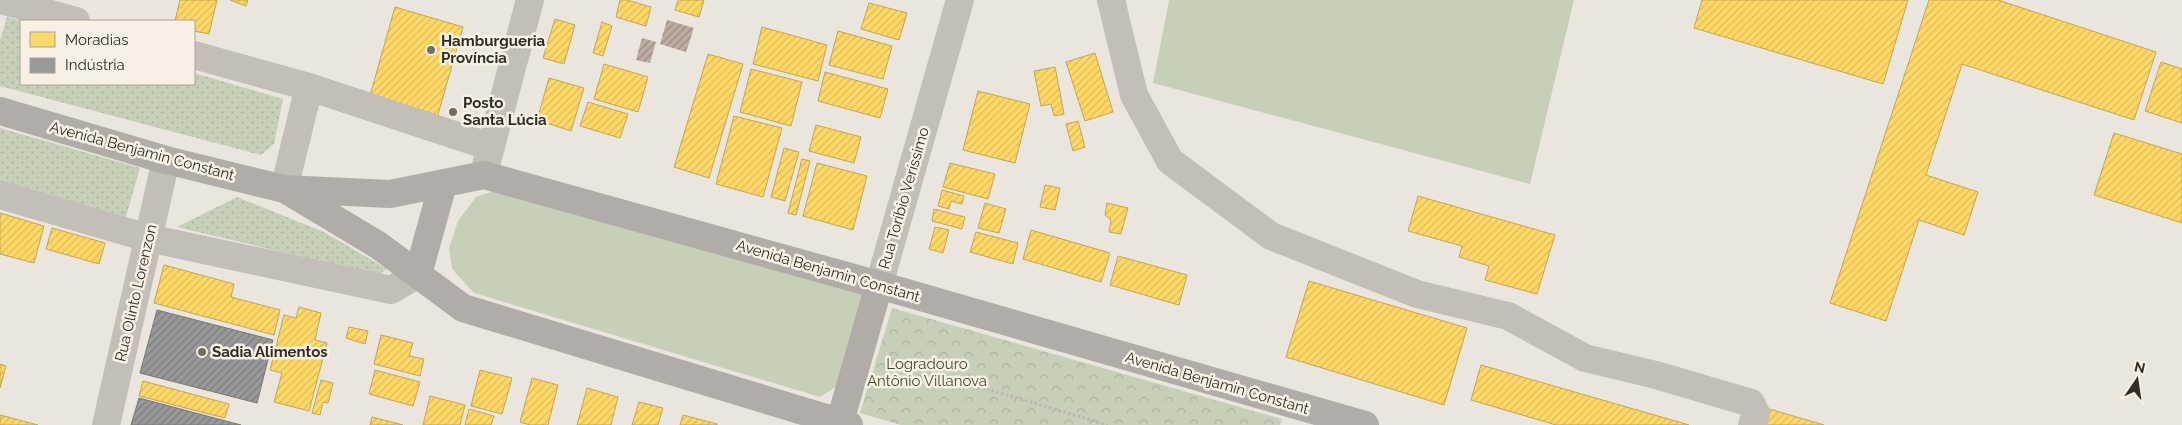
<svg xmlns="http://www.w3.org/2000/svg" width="2182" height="425" viewBox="0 0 2182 425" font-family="Raleway,sans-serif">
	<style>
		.grass { fill: url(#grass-dots) }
		.park { fill: url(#park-crowns) }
		.garden { fill: #c8cfb9 }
		.homes { fill: url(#homes-hatch); stroke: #c2a553 }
		.industry { fill: url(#industry-hatch); stroke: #7a7876 }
		.building { fill: url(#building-hatch) }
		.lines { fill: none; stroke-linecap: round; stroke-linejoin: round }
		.path { stroke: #bcb7b0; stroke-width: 3; stroke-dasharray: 2.5 2.5; stroke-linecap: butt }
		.minor { stroke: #c3beb7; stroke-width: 28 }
		.major { stroke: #b1aca7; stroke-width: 28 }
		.poi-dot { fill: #736d66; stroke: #f7f1e5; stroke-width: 2 }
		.labels { text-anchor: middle; stroke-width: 5; stroke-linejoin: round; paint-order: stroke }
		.poi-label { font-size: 15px; font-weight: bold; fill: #332c26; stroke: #f7f1e5; text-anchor: start }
		.street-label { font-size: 15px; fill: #332c26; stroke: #f7f1e5 }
		.park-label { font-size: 15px; fill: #3e4f2c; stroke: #f7f1e5 }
	</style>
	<defs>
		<pattern id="grass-dots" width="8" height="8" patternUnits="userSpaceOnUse" patternTransform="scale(1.25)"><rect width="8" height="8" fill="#c8cfb9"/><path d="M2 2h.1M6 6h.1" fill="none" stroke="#acb29f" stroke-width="1.8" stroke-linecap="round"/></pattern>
		<pattern id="park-crowns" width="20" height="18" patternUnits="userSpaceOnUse" patternTransform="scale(1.25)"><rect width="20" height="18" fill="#c8cfb9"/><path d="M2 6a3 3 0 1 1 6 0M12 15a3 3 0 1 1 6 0" fill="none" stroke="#acb29f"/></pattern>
		<pattern id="homes-hatch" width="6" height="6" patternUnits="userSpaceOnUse" patternTransform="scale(1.25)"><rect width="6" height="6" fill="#ffd966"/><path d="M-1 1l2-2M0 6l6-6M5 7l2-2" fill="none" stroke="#dbba58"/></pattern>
		<pattern id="industry-hatch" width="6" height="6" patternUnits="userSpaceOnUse" patternTransform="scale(1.25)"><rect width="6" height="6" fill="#999"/><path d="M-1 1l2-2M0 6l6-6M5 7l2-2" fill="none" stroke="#7d7d7d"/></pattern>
		<pattern id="building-hatch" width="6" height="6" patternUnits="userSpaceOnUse" patternTransform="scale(1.25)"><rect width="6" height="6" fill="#bcaca1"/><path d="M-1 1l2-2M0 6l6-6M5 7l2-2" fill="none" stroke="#998c83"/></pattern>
	</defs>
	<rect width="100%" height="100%" fill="#eae6de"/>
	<path class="grass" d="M7,17L21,21V84H194V73L283,99L274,144L261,155L0,86V40Z
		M0,128L140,168L125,220L0,183Z
		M237,197L324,232L387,269L378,275L177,227Z"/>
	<path class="park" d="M892,308L1282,419L1280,425H901L860,413Z"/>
	<path class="garden" d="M1169,0H1574L1530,184L1153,83Z
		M503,188L864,292L839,385L820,397L474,293L452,269L449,248L458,221L476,197Z"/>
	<path class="homes" d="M180,0H217L209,34L194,31V21H175Z
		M230,0H248L246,6Z
		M620,0H627L651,7L646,26L616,17Z
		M678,0H704L699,17L675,10Z
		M1702,0H1908L1883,84L1694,28Z
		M1929,0H1998L2156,52L2134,120L1962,64L1926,175L1978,192L1964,235L1919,220L1886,321L1830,303Z
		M869,3L907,13L899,40L861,29Z
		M395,7L463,27L437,118L369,99Z
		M555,19L575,25L564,64L543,58Z
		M602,22L612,26L603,56L593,53Z
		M762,27L827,45L818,81L753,64Z
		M838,31L892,46L883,79L829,65Z
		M1095,53L1113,112L1085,121L1066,62Z
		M708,54L743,64L709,178L674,167Z
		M2161,62L2182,69V123L2145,111Z
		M604,64L648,77L638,112L594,99Z
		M1055,67L1064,114L1054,116L1051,104L1041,106L1034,71Z
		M751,69L802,82L791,126L740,112Z
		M825,72L888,89L880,118L818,101Z
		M549,78L584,88L571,131L537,120Z
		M978,91L1030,104L1015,163L963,150Z
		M588,102L628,114L620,138L580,126Z
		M734,116L782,128L763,197L716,184Z
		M1078,121L1085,147L1073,151L1066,124Z
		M816,125L861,137L854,163L809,151Z
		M2114,133L2182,154V223L2094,195Z
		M784,148L799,152L785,201L771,197Z
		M802,159L810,161L796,215L788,213Z
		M817,163L867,176L853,230L803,216Z
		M950,163L995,174L988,199L943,187Z
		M1045,185L1060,188L1055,210L1040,207Z
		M942,190L964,196L962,204L951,201L949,209L938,206Z
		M1418,196L1555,235L1537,294L1485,280L1489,266L1459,257L1462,246L1408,231Z
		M985,203L1006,209L999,233L978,228Z
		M1107,203L1128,208L1121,234L1109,232L1111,220L1105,215Z
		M934,209L965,217L962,229L932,221Z
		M0,213L44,226L34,263L0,254Z
		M935,227L949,230L943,253L929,249Z
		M52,228L105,243L99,264L46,249Z
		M1031,230L1110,253L1101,282L1023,259Z
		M976,232L1018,243L1013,264L970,252Z
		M1118,256L1187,275L1179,305L1110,285Z
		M164,265L234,284L231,297L280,310L274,335L154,303Z
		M1309,281L1467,328L1444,405L1286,357Z
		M299,307L321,313L315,340L327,343L309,411L274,402L282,373L270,370L284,315L296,318Z
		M349,327L368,331L365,344L346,338Z
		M381,335L413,343L409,356L424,359L420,376L374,364Z
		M0,364L6,366L0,388Z
		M1481,365L1689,425H1556L1471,400Z
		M375,370L420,382L413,406L369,394Z
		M480,370L512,378L502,414L471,406Z
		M532,378L558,385L548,425H530L520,422Z
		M321,380L333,383L328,403L323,402L320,415L312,413Z
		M143,381L229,404L225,418L139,396Z
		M587,388L618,397L611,425H577Z
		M430,396L465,405L460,425H423Z
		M639,402L663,408L658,425H632Z
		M1766,408L1824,425H1761Z
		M469,409L494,416L491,425H465Z
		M0,415L38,425H0Z
		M683,415L717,424V425H680Z
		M372,417L403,425H370Z"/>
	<path class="industry" d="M157,310L273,340L257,403L140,373Z
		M139,398L241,425H131Z"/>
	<path class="building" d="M667,20L694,28L686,52L660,44Z
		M642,38L656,42L650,63L636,60Z"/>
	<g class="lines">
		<path class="path" d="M886,359L1108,425"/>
		<path class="minor" d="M1,0L76,21
			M1111,0L1134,95L1170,161L1271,236L1417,294L1508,316L1585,358L1656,375L1751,403L1756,413L1752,425
			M194,55L309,87L284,189
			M309,87L491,147
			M486,165L530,0
			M0,195L148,238L391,290L418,274
			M879,285L960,0
			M106,425L166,160"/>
		<path class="major" d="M0,111L166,160L284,189L390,194L484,175L879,285L1365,425
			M288,191L378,245L463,308L849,425
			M418,274L443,184
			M839,425L879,285"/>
	</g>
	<g class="poi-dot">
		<circle cx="431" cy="50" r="5"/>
		<circle cx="453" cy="112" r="5"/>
		<circle cx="202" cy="352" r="5"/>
	</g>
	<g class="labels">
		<g class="poi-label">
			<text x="441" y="46">Hamburgueria<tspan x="441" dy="17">Província</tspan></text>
			<text x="463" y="108">Posto<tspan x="463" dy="17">Santa Lúcia</tspan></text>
			<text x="212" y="357">Sadia Alimentos</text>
		</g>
		<g class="street-label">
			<text transform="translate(142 151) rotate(15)" y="5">Avenida Benjamin Constant</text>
			<text transform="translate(904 198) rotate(-74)" y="5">Rua Toríbio Veríssimo</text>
			<text transform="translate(828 271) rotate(16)" y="5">Avenida Benjamin Constant</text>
			<text transform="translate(136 293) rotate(-77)" y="5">Rua Olinto Lorenzon</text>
			<text transform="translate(1217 383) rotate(16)" y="5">Avenida Benjamin Constant</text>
		</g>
		<g class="park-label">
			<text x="927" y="369">Logradouro<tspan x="927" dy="17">Antônio Villanova</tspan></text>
		</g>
	</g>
	<rect x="20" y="20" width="175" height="65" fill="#f7f1e5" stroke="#a9a299"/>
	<rect x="30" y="32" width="25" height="15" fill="#ffd966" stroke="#a9a299"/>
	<text x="65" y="45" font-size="15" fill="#332c26">Moradias</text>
	<rect x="30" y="58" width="25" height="15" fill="#999999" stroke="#a9a299"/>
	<text x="65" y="70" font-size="15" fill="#332c26">Indústria</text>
	<g transform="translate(2137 380) rotate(13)" stroke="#f7f1e5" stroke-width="4" paint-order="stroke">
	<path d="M0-4L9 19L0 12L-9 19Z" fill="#332c26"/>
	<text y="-8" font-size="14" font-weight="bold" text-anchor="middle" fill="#332c26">N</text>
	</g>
</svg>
